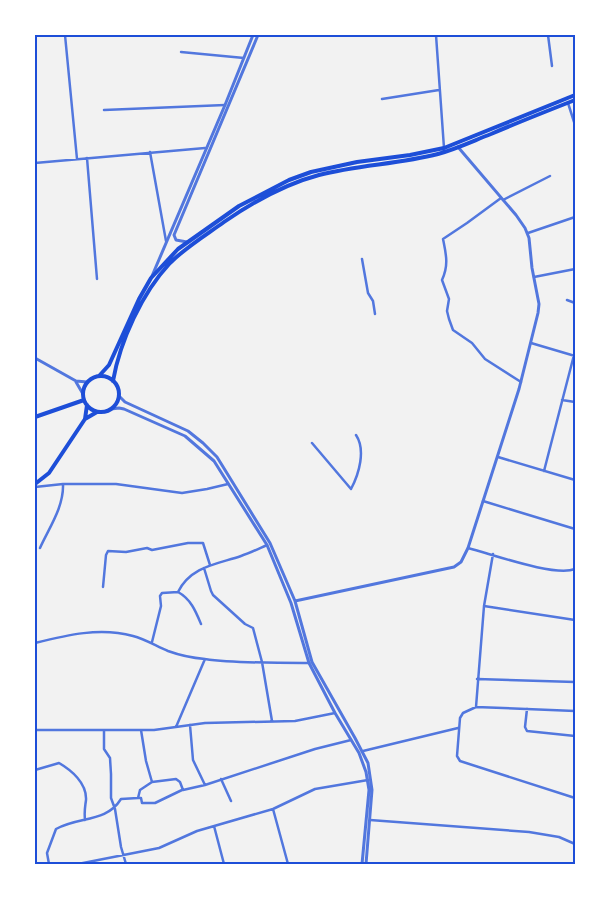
<svg xmlns="http://www.w3.org/2000/svg" width="610" height="899" viewBox="0 0 610 899" font-family="'IBM Plex Sans',sans-serif">
	<style>
		.lines { fill: none; stroke-linecap: round; stroke-linejoin: round }
		.minor { stroke: #5277de; stroke-width: 2.5 }
		.tertiary { stroke: #5277de; stroke-width: 3 }
		.primary { stroke: #1d4ed8; stroke-width: 4 }
		.neatline { fill: none; stroke: #1d4ed8; stroke-width: 2 }
	</style>
	<rect width="100%" height="100%" fill="#f2f2f2"/>
	<g class="lines">
		<path class="minor" d="M65,35L77,159
			M436,35L444,148
			M548,35L552,66
			M181,52L244,58
			M382,99L439,90
			M568,103L575,125
			M104,110L225,105
			M150,152L166,241
			M87,158L97,279
			M35,163L205,148
			M501,198L467,223L443,239C446,254 449,265 442,280L449,299L447,311L449,319L453,330L472,343L485,359L521,382
			M503,200L550,176
			M528,233L575,217
			M362,259L368,293L373,301L375,314
			M534,277L575,269
			M567,300L575,303
			M531,343L575,356
			M562,400L575,402
			M312,443L351,489C359,474 366,450 356,435
			M498,457L575,480
			M544,471L574,355
			M35,487L63,484H116L182,493L207,489L228,484
			M483,501L575,529
			M40,548C49,528 64,507 63,484
			M468,548C492,554 554,577 575,569
			M204,568L211,591L213,595L245,624L253,628L262,662L272,721
			M103,587L106,555L108,551L126,552L147,548L152,550L188,543H203L210,565
			M178,592C191,599 196,612 201,624
			M484,606L575,620
			M152,642L161,606L160,596L162,593L178,592C191,566 218,564 241,556C250,553 258,549 267,545
			M35,643C67,635 100,627 133,636C145,639 156,646 168,651C179,655 193,658 205,659C237,664 276,662 309,663
			M477,679L575,682
			M476,707L484,606L493,554
			M527,709L525,727L527,731L575,736
			M575,711L476,707L463,713L460,718L457,756L460,761L575,798
			M190,725L193,760L205,785
			M176,727L205,659
			M35,730H154L205,723L295,721L335,713
			M104,730V749L110,758L111,774V798L115,809L121,847L126,864
			M141,730L146,761L152,782
			M363,751L458,728
			M35,770L59,763C71,770 87,783 86,800C85,808 84,811 85,820
			M221,779L231,801
			M138,798H141L142,803H155L182,790
			M273,809L288,864
			M370,820L529,832L559,837L575,844
			M214,826L224,864
			M49,864L47,853L56,829C79,816 106,823 121,799L138,798L140,790L152,782L176,779L180,782L183,790L205,785L315,749L351,740
			M78,864L159,848L197,831L273,809L315,789L368,780"/>
		<path class="tertiary" d="M187,242L176,240L174,235L258,35
			M152,276L225,105L253,35
			M35,358L76,381L87,382
			M76,382L83,394
			M119,396L125,402L188,431L203,443L217,457L270,543L295,601L312,662L355,738L368,763L372,790L366,864
			M111,409L119,408L124,409L185,436L214,461L267,545L291,603L309,663L335,713L359,753L366,772L369,790L362,864
			M295,601L454,567L461,562L468,548L519,389L538,313L539,304L532,268L529,238L525,228L516,215L458,147"/>
		<path class="primary" d="M99,376L109,365L139,299L151,278L178,249L239,206L289,180L311,172L357,162L410,155L444,148L575,95
			M83 394a18 18 0 1 1 36 0a18 18 0 1 1-36 0Z
			M113,381C120,341 142,293 170,263C186,247 206,235 224,222C253,202 285,184 319,175C358,165 399,164 438,154C456,149 473,141 491,134C519,122 547,111 575,100
			M35,417L84,400
			M85,419L97,412
			M35,484L49,473L85,419L87,405"/>
	</g>
	<rect width="610" height="899" fill="none" stroke="#ffffff" stroke-width="72"/>
	<rect x="36" y="36" width="538" height="827" class="neatline"/>
</svg>
